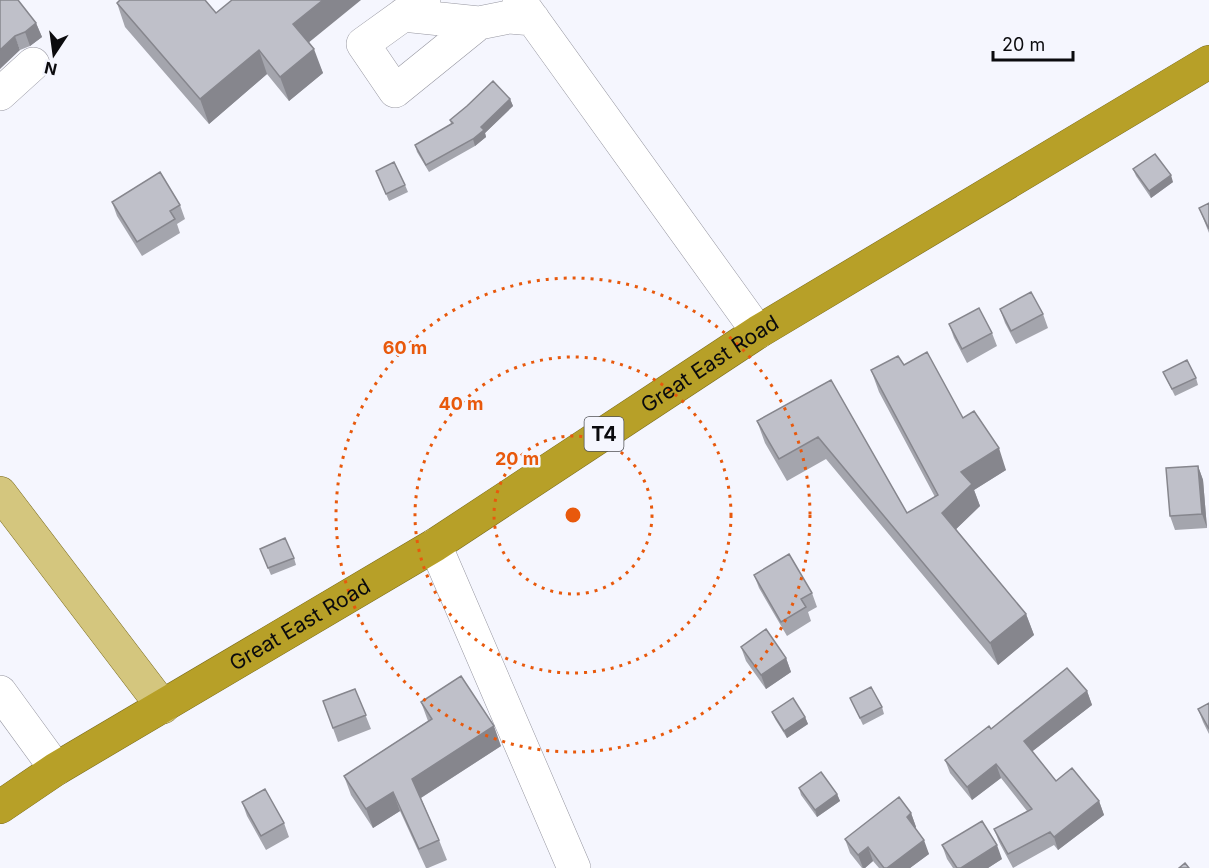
<svg xmlns="http://www.w3.org/2000/svg" width="1209" height="868" viewBox="0 0 1209 868" font-family="Inter,sans-serif">
	<style>
		.lines { fill: none; stroke-linecap: round; stroke-linejoin: round }
		.minor-casing { stroke: #9696a0; stroke-width: 34 }
		.major-casing { stroke: #7b6c1f; stroke-width: 34 }
		.highway-casing { stroke: #7b6c1f; stroke-width: 34 }
		.minor { stroke: #fff; stroke-width: 33 }
		.major { stroke: #d4c67e; stroke-width: 33 }
		.highway { stroke: #b7a028; stroke-width: 33 }
		.wall { fill: #a4a5ad }
		.shaded-wall { fill: #86868d }
		.building { fill: #bfc0c9; stroke: #86868d; stroke-width: 1.5 }
		.ring { fill: none; stroke: #e8590c; stroke-width: 3; stroke-dasharray: 3 6 }
		.labels { text-anchor: middle; stroke-width: 5; stroke-linejoin: round; paint-order: stroke }
		.shield { fill: #f5f6fe; stroke: #515256; stroke-width: 1.5 }
		.shield-label { font-size: 20px; font-weight: bold; fill: #0b0b0e }
		.street-label { font-size: 21px; fill: #0b0b0e; stroke: #f5f6fe }
		.centre { fill: #e8590c; stroke: #f5f6fe; stroke-width: 3 }
		.ring-label { font-size: 18px; text-anchor: middle; font-weight: bold; fill: #e8590c; stroke: #f5f6fe; stroke-width: 5; stroke-linejoin: round; paint-order: stroke }
	</style>
	<rect width="100%" height="100%" fill="#f5f6fe"/>
	<g class="lines">
		<g class="minor-casing">
			<path id="minor" d="M424,0L363,44L395,91L479,23L509,17L533,19
				M519,0L758,332
				M403,15L479,23
				M0,94L33,64
				M435,545L574,868
				M0,692L56,769"/>
		</g>
		<g class="major-casing">
			<path id="major" d="M0,493L163,707"/>
		</g>
		<g class="highway-casing">
			<g id="highway">
				<path id="s1" d="M0,807L56,769L435,545L758,332L1209,62"/>
			</g>
		</g>
		<use href="#minor" class="minor"/>
		<use href="#major" class="major"/>
		<use href="#highway" class="highway"/>
	</g>
	<path class="wall" d="M0,0L36,23L42,37L30,46L20,50Z
		M117,3L216,13L309,42L323,73L289,101L267,74L209,124L125,27Z
		M510,99L513,106L485,133L486,137L475,146L429,172L417,152L415,145L451,124L450,120Z
		M1133,169L1173,182L1151,198L1136,176Z
		M376,171L405,185L408,192L389,201Z
		M112,202L180,205L185,219L177,224L180,233L142,256L117,216Z
		M1209,203V233L1199,208Z
		M1000,309L1043,314L1048,328L1016,344L1005,323Z
		M949,324L992,333L997,346L967,363L954,338Z
		M904,365L963,418L1006,470L974,490L980,506L956,529L1026,614L1034,635L998,665L826,459L787,481L765,443L757,421L831,380L907,513L935,497L879,392L871,370Z
		M1163,372L1196,378L1198,385L1175,396Z
		M1198,466L1203,480L1207,528L1175,530L1170,516Z
		M260,549L294,558L296,565L271,575Z
		M754,575L812,593L817,607L808,612L811,621L787,636L759,588Z
		M741,647L786,658L791,672L766,689L746,661Z
		M355,689L371,729L338,742L323,701Z
		M1087,691L1092,705L1032,751L1056,781L1099,801L1104,815L1058,850L1054,845L1013,868L999,842L994,829L1027,811L1001,778L972,800L950,773L945,760L991,729Z
		M850,698L882,707L884,714L863,725Z
		M421,702L501,746L421,798L439,840L447,860L428,868H426L400,811L373,828L351,795L344,776L428,721Z
		M1209,703V734L1203,722L1198,709Z
		M772,712L805,717L808,724L787,738L775,719Z
		M799,788L837,794L840,801L817,817L801,795Z
		M242,802L284,823L289,837L266,850L247,816Z
		M911,813L916,827L915,828L929,854L910,868H879L873,861L865,868H862L850,853L845,839Z
		M942,845L1002,859L988,868H953L947,859Z"/>
	<path class="shaded-wall" d="M323,0H361L302,48L293,24Z
		M36,23L42,37L30,46L25,32Z
		M15,36L20,50L0,69V50Z
		M314,49L323,73L289,101L280,77Z
		M259,50L267,74L209,124L200,99Z
		M510,99L513,106L485,133L486,137L475,146L473,139L481,127Z
		M1171,175L1173,182L1151,198L1149,191Z
		M999,448L1006,470L974,490L980,506L950,535L942,513L961,472Z
		M1198,466L1203,480L1207,528L1202,514Z
		M1026,614L1034,635L998,665L990,643Z
		M786,658L791,672L766,689L761,675Z
		M1087,691L1092,705L1029,754L1024,741Z
		M805,717L808,724L787,738L784,731Z
		M494,726L501,746L419,799L412,779Z
		M996,764L1001,778L972,800L967,787Z
		M393,792L400,811L373,828L366,809Z
		M837,794L840,801L817,817L815,810Z
		M1099,801L1104,815L1058,850L1054,837Z
		M911,813L916,827L912,831L907,817Z
		M924,840L929,854L910,868H887Z
		M997,845L1002,859L988,868H961Z
		M868,847L873,861L865,868H863L858,855Z"/>
	<path class="building" d="M0,0H18L36,23L25,32L15,36L0,50Z
		M120,0H205L216,13L232,0H323L293,24L314,49L280,77L259,50L200,99L117,3Z
		M493,81L510,99L481,127L484,130L473,139L426,165L415,145L453,123L450,120L467,106Z
		M1155,154L1171,175L1149,191L1133,169Z
		M394,162L405,185L386,194L376,171Z
		M160,172L180,205L170,211L175,219L137,242L112,202Z
		M1209,203V229L1199,208Z
		M1031,292L1043,314L1011,331L1000,309Z
		M979,308L992,333L962,349L949,324Z
		M927,352L963,418L974,411L999,448L961,472L972,484L942,513L1026,614L990,643L818,437L779,459L757,421L831,380L907,513L938,495L871,370L898,356L904,365Z
		M1187,360L1196,378L1172,389L1163,372Z
		M1198,466L1202,514L1170,516L1166,468Z
		M285,538L294,558L268,568L260,549Z
		M789,554L812,593L801,599L806,607L781,622L754,575Z
		M766,629L786,658L761,675L741,647Z
		M1067,668L1087,691L1024,741L1056,781L1072,768L1099,801L1054,837L1050,832L1008,854L994,829L1032,809L996,764L967,787L945,760L989,726L991,729Z
		M461,676L494,726L412,779L439,840L419,849L393,792L366,809L344,776L432,719L421,702Z
		M871,687L882,707L860,718L850,698Z
		M355,689L366,715L333,728L323,701Z
		M793,698L805,717L784,731L772,712Z
		M1209,703V729L1198,709Z
		M821,772L837,794L815,810L799,788Z
		M265,789L284,823L261,836L242,802Z
		M899,797L911,813L907,817L924,840L887,868H884L868,847L858,855L845,839Z
		M982,821L997,845L961,868H957L942,845Z
		M1185,863L1189,868H1179Z"/>
	<g class="ring">
		<circle cx="573" cy="515" r="79"/>
		<circle cx="573" cy="515" r="158"/>
		<circle cx="573" cy="515" r="237"/>
	</g>
	<g class="labels">
		<rect class="shield" x="584.5" y="417" width="39" height="34" rx="4.5"/>
		<g class="shield-label">
			<text x="604" y="441">T4</text>
		</g>
		<g class="street-label">
			<text dy="7" stroke="none"><textPath href="#s1" startOffset="837">Great East Road</textPath></text>
			<text dy="7" stroke="none"><textPath href="#s1" startOffset="351">Great East Road</textPath></text>
		</g>
	</g>
	<circle cx="573" cy="515" r="9" class="centre"/>
	<g class="ring-label">
		<text x="405" y="354">60 m</text>
		<text x="461" y="410">40 m</text>
		<text x="517" y="465">20 m</text>
	</g>
	<g transform="translate(54 54) rotate(193)" stroke="#f5f6fe" stroke-width="4.5" paint-order="stroke">
	<path d="M0-4.5L10 22L0 15L-10 22Z" fill="#0b0b0e"/>
	<text y="-9" font-size="16" font-weight="bold" text-anchor="middle" fill="#0b0b0e">N</text>
	</g>
	<path d="M993 51v9h80v-9" fill="none" stroke="#0b0b0e" stroke-width="3"/>
	<text x="1002" y="51" font-size="18" fill="#0b0b0e" stroke="#f5f6fe" stroke-width="4.5" paint-order="stroke">20 m</text>
</svg>
